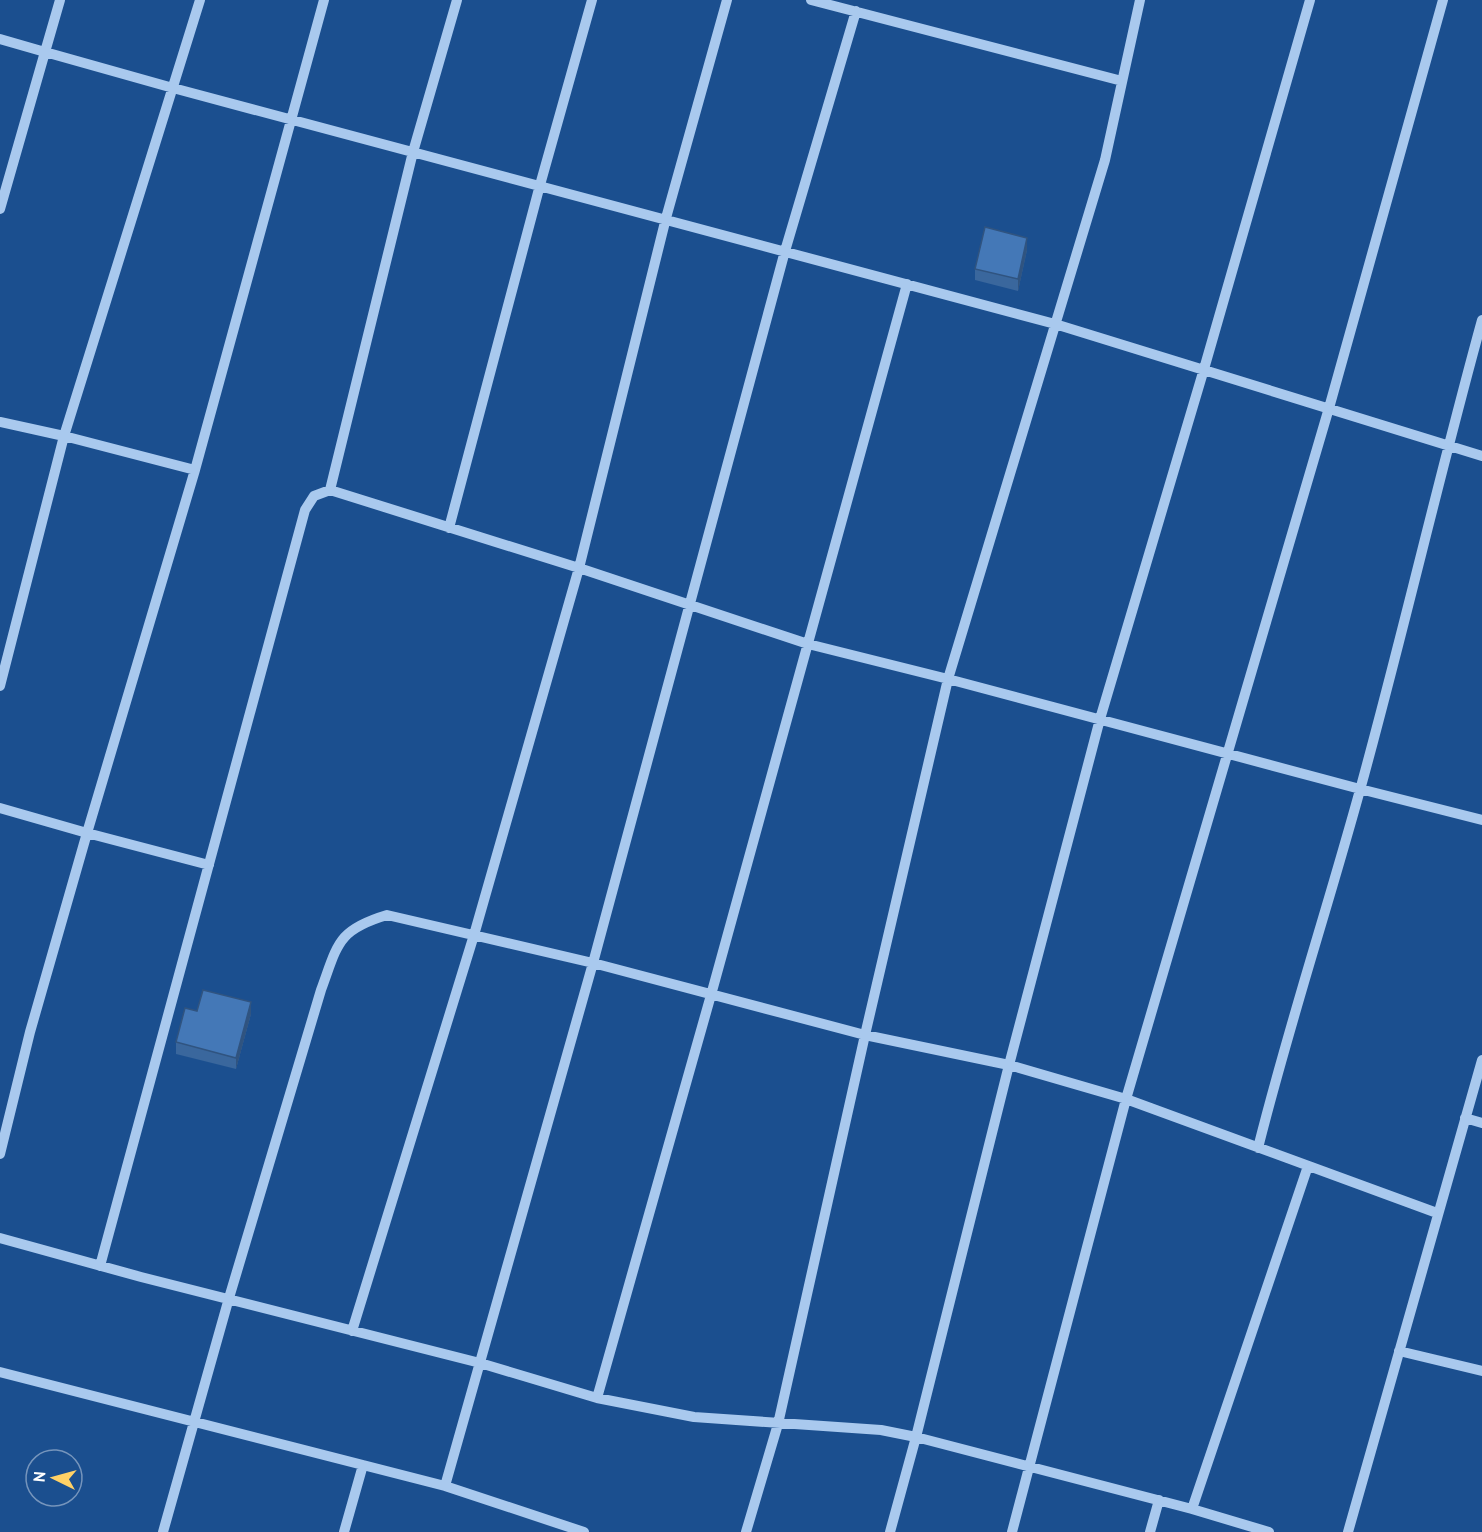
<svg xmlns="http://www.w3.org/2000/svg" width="1482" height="1532" viewBox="0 0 1482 1532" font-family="'PT Sans',sans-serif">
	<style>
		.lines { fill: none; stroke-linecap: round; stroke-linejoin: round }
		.minor { stroke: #a9c9ee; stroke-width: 10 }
		.wall { fill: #3a679d }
		.shaded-wall { fill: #305480 }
		.building { fill: #4478b7; stroke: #305480; stroke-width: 1.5 }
	</style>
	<rect width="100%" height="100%" fill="#1b4f8f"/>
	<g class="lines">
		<path class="minor" d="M727,0L666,218L579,568L808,644L948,679L1360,789L1482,820
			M811,0L1122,81
			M0,39L45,52L60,0
			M0,209L45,52L173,88L1055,324L1482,456
			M0,422L64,436L195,470L324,0
			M330,490L413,152L457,0
			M449,528L540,185L592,0
			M0,686L64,436L200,0
			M0,808L87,833L195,470
			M1465,1118L1482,1123
			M1258,1148C1288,1028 1327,910 1360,790C1403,634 1439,476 1482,320
			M0,1154L30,1032L87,833L209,865
			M0,1238L141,1277L480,1363L597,1398L694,1417L881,1430L916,1437L1192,1509L1269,1532
			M100,1266L305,510L314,496L330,490L579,568L474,935L352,1331
			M1399,1351L1482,1371
			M0,1372L445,1486L584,1532
			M597,1398L711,995L907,284
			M445,1486L593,963L785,251L856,11
			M1192,1509L1308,1166
			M163,1532L229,1298L321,990C338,944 337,930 387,915L593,963L865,1035L1009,1065L1126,1099L1437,1213
			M344,1532L363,1465
			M746,1532L778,1424L865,1035L948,679L1105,160L1140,0
			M890,1532L916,1437L1009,1065L1100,719L1204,369L1310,0
			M1012,1532L1126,1099L1329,408L1443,0
			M1150,1532L1159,1500
			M1348,1532L1482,1060"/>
	</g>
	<path class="wall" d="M1027,250L1018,291L975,280V269Z
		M197,1011L251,1014L236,1069L176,1054V1042Z"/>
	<path class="shaded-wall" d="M1027,238V250L1018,291V279Z
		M251,1002V1014L236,1069V1058Z"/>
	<path class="building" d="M985,227L1027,238L1018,279L975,269Z
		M203,990L251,1002L236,1058L176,1042L185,1008L197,1011Z"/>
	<g transform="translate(54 1478) rotate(275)"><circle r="28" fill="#1b4f8f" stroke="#7695bc" stroke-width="1.5"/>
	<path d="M0-4.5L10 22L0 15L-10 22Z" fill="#ffd166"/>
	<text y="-9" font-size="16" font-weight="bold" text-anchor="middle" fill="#ffffff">N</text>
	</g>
</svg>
